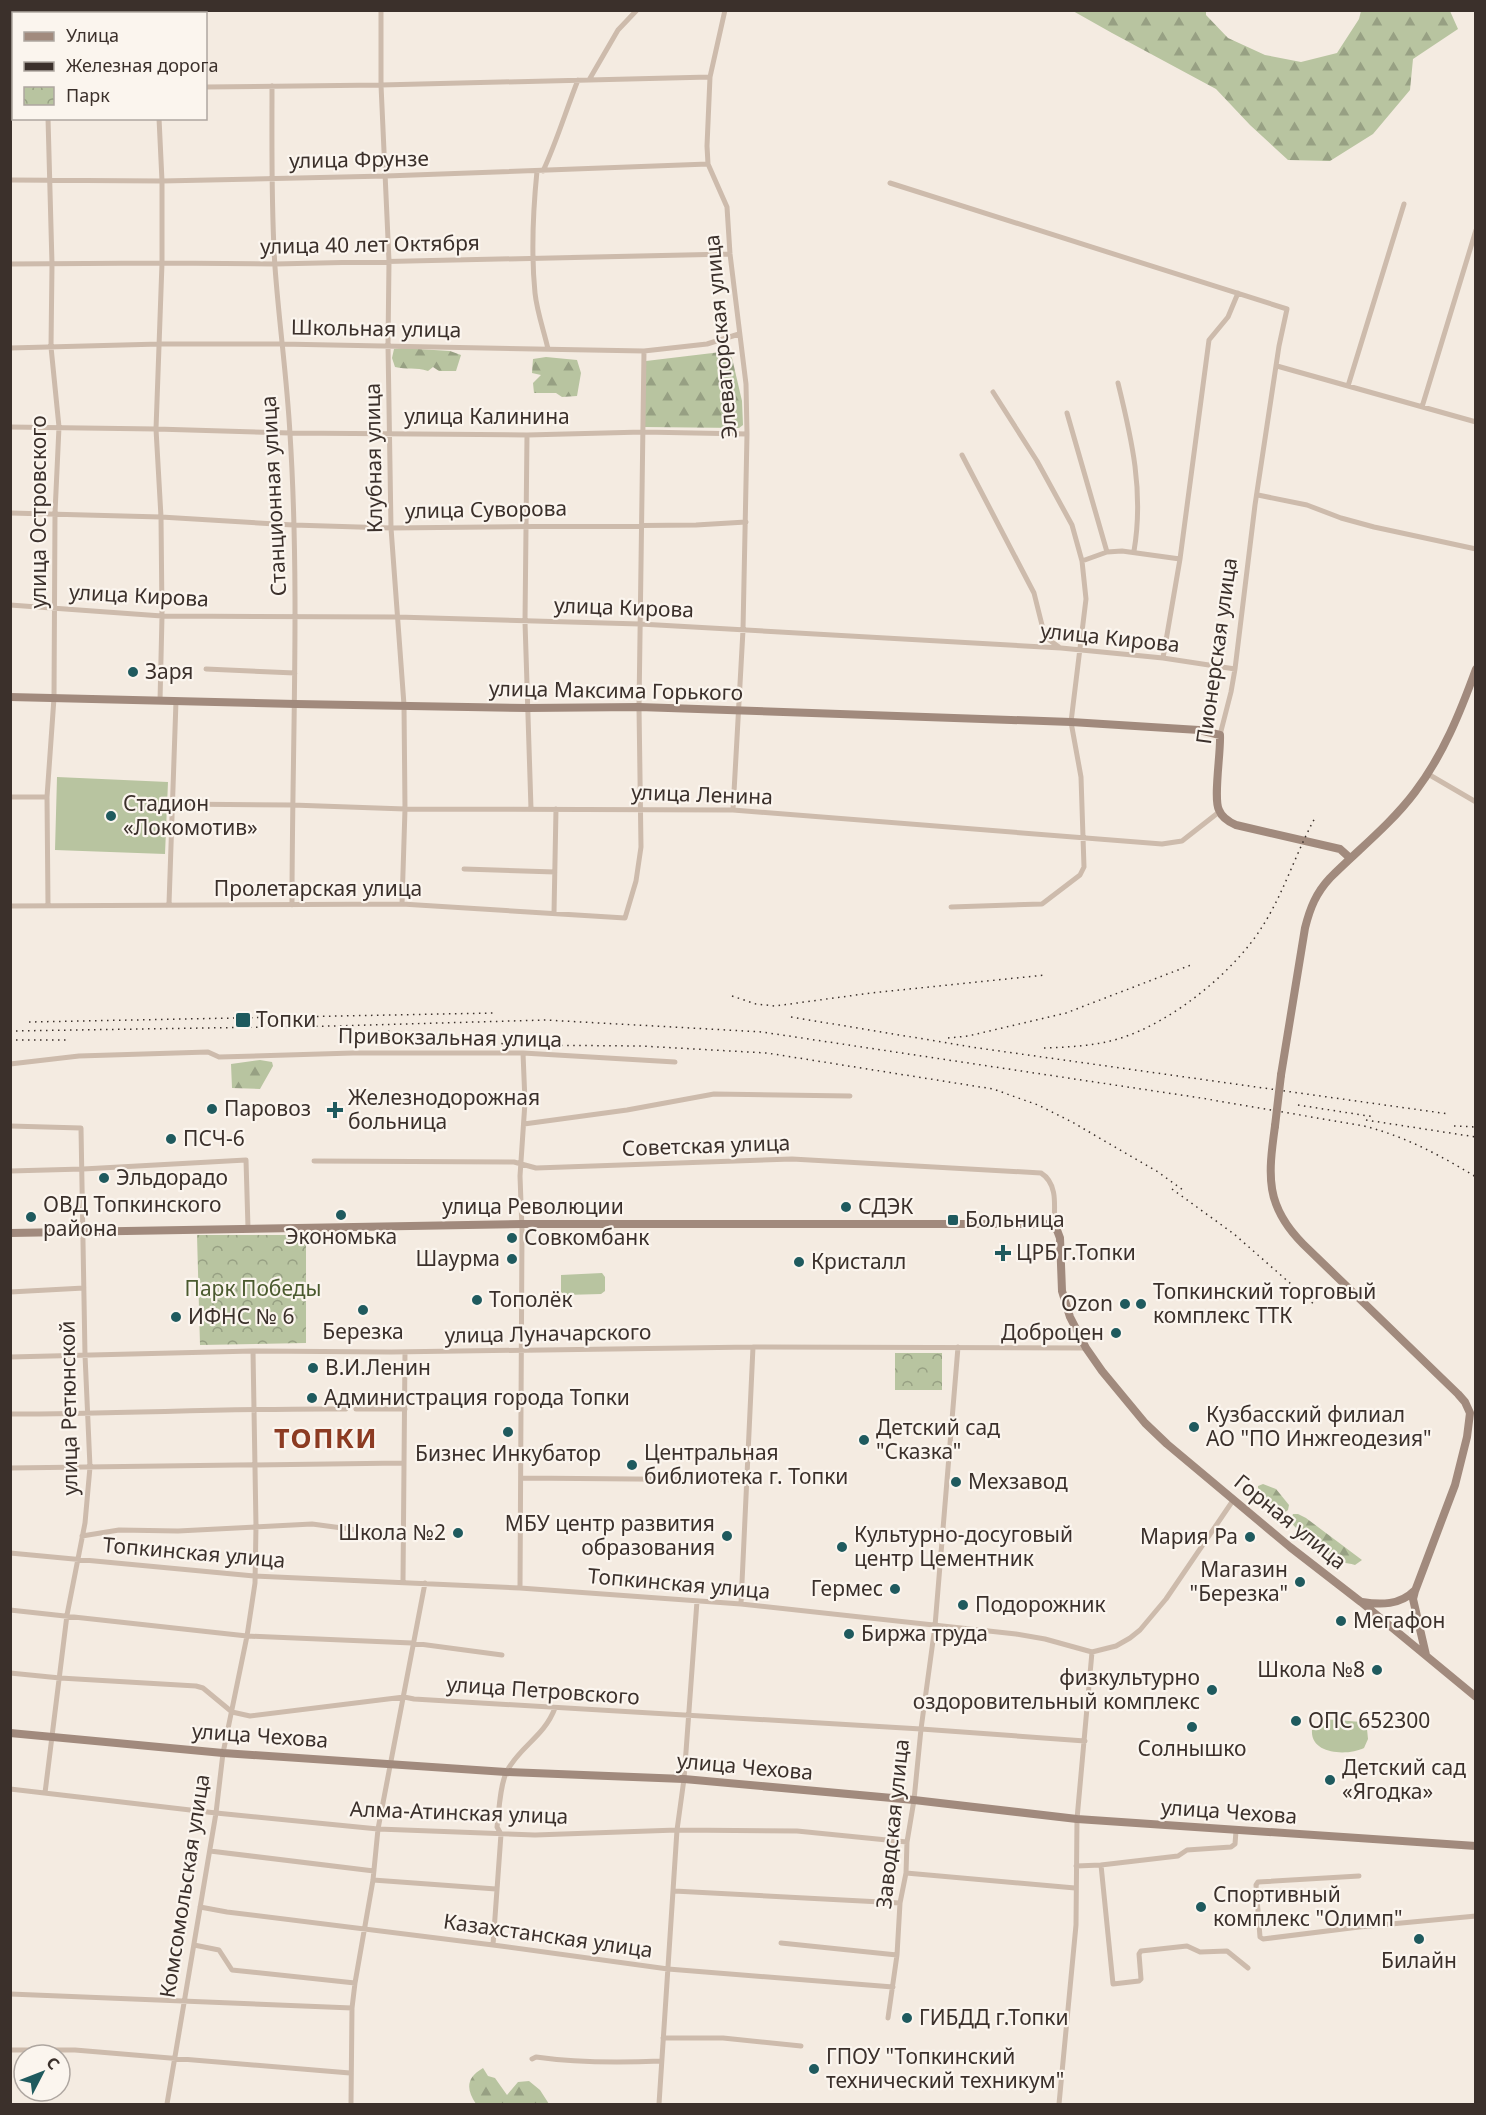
<svg xmlns="http://www.w3.org/2000/svg" width="1486" height="2115" viewBox="0 0 1486 2115" font-family="'Noto Sans',sans-serif">
	<style>
		.forest { fill: url(#forest-firs) }
		.park { fill: url(#park-crowns) }
		.pitch { fill: #b8c4a0 }
		.lines { fill: none; stroke-linecap: round; stroke-linejoin: round }
		.street { stroke: #cdbbac; stroke-width: 5 }
		.secondary { stroke: #a18a7d; stroke-width: 8 }
		.rail { stroke: #3b302b; stroke-width: 1.5; stroke-dasharray: 1.5 4.5; stroke-linecap: butt }
		.secondary-bridge { stroke: #a18a7d; stroke-width: 8 }
		.poi-dot { fill: #1f5a5e; stroke: #fbf5ee; stroke-width: 2 }
		.labels { text-anchor: middle; stroke-width: 4.5; stroke-linejoin: round; paint-order: stroke }
		.street-label { font-size: 21px; fill: #3b302b; stroke: #fbf5ee }
		.poi-label { font-size: 21px; fill: #3b302b; stroke: #fbf5ee; text-anchor: start }
		.park-label { font-size: 21px; fill: #4a5a2e; stroke: #fbf5ee }
		.district-label { font-size: 27px; font-weight: bold; letter-spacing: 1.5px; fill: #8c3b22; stroke: #fbf5ee }
	</style>
	<defs>
		<pattern id="forest-firs" width="22" height="20" patternUnits="userSpaceOnUse" patternTransform="scale(1.5)"><rect width="22" height="20" fill="#b8c4a0"/><path d="M5 1l3.5 6h-7zM16 11l3.5 6h-7z" fill="#97a083"/></pattern>
		<pattern id="park-crowns" width="20" height="18" patternUnits="userSpaceOnUse" patternTransform="scale(1.5)"><rect width="20" height="18" fill="#b8c4a0"/><path d="M2 6a3 3 0 1 1 6 0M12 15a3 3 0 1 1 6 0" fill="none" stroke="#97a083"/></pattern>
	</defs>
	<rect width="100%" height="100%" fill="#f4ebe1"/>
	<path class="forest" d="M1073,11H1206V15L1228,38L1265,55L1301,62L1337,53L1359,19L1361,11H1450L1458,29L1413,59L1410,90L1373,134L1330,161L1288,160L1250,125L1216,89L1112,33Z
		M402,348L450,351L461,355L456,371H439L433,367L428,371C416,367 406,370 395,367L392,358L394,349Z
		M721,352L728,353L732,358L742,401L743,425L739,428L644,427L646,361Z
		M546,357L577,360L581,373L577,396L562,397L556,393H534L533,383L541,375L532,373L533,359Z
		M260,1060L272,1062L273,1066L260,1089L232,1088L231,1064Z
		M1263,1484L1276,1489L1289,1505L1288,1510L1284,1513L1264,1499V1495L1258,1490V1486Z
		M1293,1514H1298L1306,1518L1362,1560L1355,1565C1350,1563 1347,1564 1342,1562C1330,1559 1296,1530 1290,1521Z
		M483,2068L488,2076L495,2078L507,2095L518,2082L529,2081L540,2090L549,2104H476C466,2089 466,2078 483,2068Z"/>
	<path class="park" d="M197,1235H306V1343L200,1345Z
		M895,1353H942V1390H895Z"/>
	<path class="pitch" d="M57,777L168,782L165,854L55,850Z
		M602,1273L605,1277V1291L601,1294L565,1295L561,1292V1275Z
		M1324,1719L1361,1722L1367,1729L1368,1739L1364,1748C1348,1756 1310,1755 1312,1730Z"/>
	<g class="lines">
		<path class="street" d="M42,10V14
			M155,10V14
			M381,10V85L389,261L388,345L391,528L404,705L405,809L402,904
			M725,10L710,77L707,146L708,164L727,207L730,254L746,384L747,434L743,630L733,810
			M589,80L618,30L637,10
			M272,86C272,146 271,207 275,267C279,323 287,378 290,434C300,591 292,748 292,905
			M206,87L381,85L710,77
			M10,91H14
			M159,118L162,181V263L156,429L161,517L162,616L160,701
			M537,171C533,211 531,253 535,293C537,312 544,331 548,349
			M543,171C557,141 566,110 578,80
			M10,180L162,181L386,176L708,164
			M890,183L1287,309L1279,346L1255,505L1235,669L1231,692L1220,735
			M10,264L162,263L275,264L730,254
			M10,348L160,344H281L644,351L707,344L739,334
			M1277,366L1476,422
			M1118,383C1132,440 1144,492 1134,551
			M1348,386L1404,204
			M1422,407L1476,230
			M1067,413L1107,552
			M10,427L156,429L290,433L527,435L643,432L747,434
			M527,435L525,622L531,809
			M962,455L1034,593L1045,637L1059,647
			M1258,495L1307,505L1341,518L1374,527L1476,549
			M10,513L161,517L293,525L391,528L696,525L746,522
			M1082,561L1107,552L1122,551L1180,559
			M10,605L162,616L397,617L640,624L1061,648L1163,658L1235,669
			M1163,658L1180,559L1209,340L1228,317L1238,293
			M206,669L295,673
			M1428,774L1476,802
			M10,797H47
			M172,804L292,805L405,809L733,810L1162,844L1182,841L1219,812
			M464,869L555,872
			M169,904L176,701
			M48,905L47,797L54,698L55,513L59,427L51,347L52,264L48,118
			M10,906L402,904L625,918L636,881L641,847L639,707L644,351
			M951,907L1042,904L1080,875L1084,867L1081,777L1071,722L1086,599L1082,561L1072,525L1037,461L993,392
			M554,913L556,809
			M10,1064L79,1056L208,1052L219,1057L353,1053H523L675,1062
			M524,1124L627,1110L714,1094L850,1096
			M10,1126L81,1128L85,1355L90,1467L85,1523L67,1615L45,1793
			M314,1161L514,1162L536,1168L792,1159L1041,1173C1059,1184 1054,1209 1054,1227
			M10,1171L83,1169L246,1160L248,1228
			M10,1292L84,1288
			M10,1357L253,1351L391,1352L753,1347L1086,1348
			M356,1409H405
			M10,1414C122,1414 234,1408 346,1409L355,1398H396
			M10,1468L403,1463
			M521,1478L748,1480
			M82,1536L119,1530L178,1531L312,1524L365,1531
			M10,1553L254,1576L520,1588L741,1604L1016,1634L1045,1639L1092,1652L1116,1646L1130,1638L1140,1630L1166,1599L1234,1499
			M403,1581L405,1352
			M520,1588L522,1230L520,1176L525,1102L523,1053
			M741,1604L753,1347
			M10,1610L247,1636L412,1643L502,1655
			M10,1673L60,1678L196,1686L203,1688L232,1712L250,1716L404,1697L414,1699L921,1729L1085,1741
			M10,1789L216,1813L378,1829L535,1835L677,1830L797,1831L907,1842
			M210,1851L374,1871
			M1101,1865L1178,1856L1187,1850L1231,1847L1235,1844L1236,1831
			M1076,1866L1101,1865L1113,1984L1139,1981L1141,1979L1139,1954L1141,1951L1187,1946L1200,1952L1227,1951L1248,1968
			M906,1873L1075,1888
			M1359,1876L1258,1882L1256,1885L1260,1937L1263,1939L1359,1927L1476,1916
			M373,1880L496,1889
			M674,1891L900,1903
			M200,1907L227,1912L493,1945L668,1969L893,1987
			M781,1943L897,1955
			M194,1945L219,1950L232,1970L355,1983
			M493,1945L501,1834L497,1827C499,1811 500,1784 507,1771C520,1746 544,1737 555,1708
			M10,1994L352,2008
			M888,2018L897,1955L900,1903L906,1873L907,1842L914,1800L921,1729L935,1626L958,1347
			M663,2038H723L801,2046
			M10,2050H75L350,2073
			M532,2059L536,2057C578,2063 619,2063 661,2061
			M167,2104L216,1813L223,1753L247,1636L255,1583L256,1526L253,1351
			M351,2104L352,2008L355,1983L373,1880L378,1829L425,1583
			M659,2104L677,1830L684,1779L697,1601
			M1059,2104L1076,1925L1077,1819L1092,1652"/>
		<path class="secondary" d="M10,697L296,704L528,708L639,707L1071,722L1199,730L1220,735C1221,752 1213,799 1219,810C1222,818 1229,822 1236,825L1340,849L1350,858
			M1281,1075L1305,928C1310,908 1316,893 1330,878C1358,850 1391,824 1415,792C1443,755 1460,713 1476,669
			M1275,1126C1268,1176 1265,1206 1303,1244L1458,1394L1465,1402L1470,1413L1467,1437L1455,1485L1415,1591L1413,1599L1426,1655
			M10,1233L522,1224H1048L1057,1230L1060,1238L1062,1291L1070,1317L1086,1348L1102,1371L1145,1423L1167,1444L1290,1547L1361,1602L1476,1697
			M1362,1602C1381,1605 1400,1605 1414,1591
			M10,1733L223,1753L506,1772L684,1779L914,1800L1077,1819L1476,1846"/>
		<path class="rail" d="M732,996L756,1004L775,1006L871,993L1045,975
			M791,1017L978,1048L1449,1114
			M29,1022L494,1013
			M10,1031L334,1026L546,1020L762,1032L1201,1098L1364,1126C1404,1136 1440,1155 1476,1177
			M388,1031L515,1045L640,1046L767,1053L993,1089L1038,1105L1072,1122L1158,1172L1183,1190
			M948,1038L968,1036L1066,1013L1191,965
			M10,1040H69
			M1044,1048C1070,1047 1096,1046 1121,1038C1172,1022 1234,972 1262,927C1284,893 1296,852 1316,816
			M1298,1105L1375,1117
			M1366,1120L1476,1137
			M1454,1126L1476,1127
			M1172,1189L1234,1234L1316,1306"/>
		<path class="secondary-bridge" d="M1275,1126L1281,1075"/>
	</g>
	<g class="poi-dot">
		<circle cx="133" cy="672" r="6"/>
		<circle cx="111" cy="816" r="6"/>
		<rect x="235" y="1012" width="16" height="16" rx="3"/>
		<circle cx="212" cy="1109" r="6"/>
		<path d="M332 1101h6v6h6v6h-6v6h-6v-6h-6v-6h6z"/>
		<circle cx="171" cy="1139" r="6"/>
		<circle cx="104" cy="1178" r="6"/>
		<circle cx="846" cy="1207" r="6"/>
		<circle cx="341" cy="1215" r="6"/>
		<circle cx="31" cy="1217" r="6"/>
		<rect x="947" y="1214" width="12" height="12" rx="3"/>
		<circle cx="512" cy="1238" r="6"/>
		<path d="M1000 1244h6v6h6v6h-6v6h-6v-6h-6v-6h6z"/>
		<circle cx="512" cy="1259" r="6"/>
		<circle cx="799" cy="1262" r="6"/>
		<circle cx="477" cy="1300" r="6"/>
		<circle cx="1125" cy="1304" r="6"/>
		<circle cx="1141" cy="1304" r="6"/>
		<circle cx="363" cy="1310" r="6"/>
		<circle cx="176" cy="1317" r="6"/>
		<circle cx="1116" cy="1333" r="6"/>
		<circle cx="313" cy="1368" r="6"/>
		<circle cx="312" cy="1398" r="6"/>
		<circle cx="1194" cy="1427" r="6"/>
		<circle cx="508" cy="1432" r="6"/>
		<circle cx="864" cy="1440" r="6"/>
		<circle cx="632" cy="1465" r="6"/>
		<circle cx="956" cy="1482" r="6"/>
		<circle cx="458" cy="1533" r="6"/>
		<circle cx="727" cy="1536" r="6"/>
		<circle cx="1250" cy="1537" r="6"/>
		<circle cx="842" cy="1547" r="6"/>
		<circle cx="1300" cy="1582" r="6"/>
		<circle cx="895" cy="1589" r="6"/>
		<circle cx="963" cy="1605" r="6"/>
		<circle cx="1341" cy="1621" r="6"/>
		<circle cx="849" cy="1634" r="6"/>
		<circle cx="1377" cy="1670" r="6"/>
		<circle cx="1212" cy="1690" r="6"/>
		<circle cx="1296" cy="1721" r="6"/>
		<circle cx="1192" cy="1727" r="6"/>
		<circle cx="1330" cy="1780" r="6"/>
		<circle cx="1201" cy="1907" r="6"/>
		<circle cx="1419" cy="1939" r="6"/>
		<circle cx="907" cy="2018" r="6"/>
		<circle cx="814" cy="2069" r="6"/>
	</g>
	<g class="labels">
		<g class="street-label">
			<text transform="translate(359 160) rotate(-1)" y="7">улица Фрунзе</text>
			<text transform="translate(370 245) rotate(-1)" y="7">улица 40 лет Октября</text>
			<text transform="translate(376 329) rotate(1)" y="7">Школьная улица</text>
			<text transform="translate(721 337) rotate(-95)" y="7">Элеваторская улица</text>
			<text x="487" y="424">улица Калинина</text>
			<text transform="translate(374 458) rotate(-91)" y="7">Клубная улица</text>
			<text transform="translate(274 496) rotate(-93)" y="7">Станционная улица</text>
			<text transform="translate(486 510) rotate(-1)" y="7">улица Суворова</text>
			<text transform="translate(39 512) rotate(-90)" y="7">улица Островского</text>
			<text transform="translate(139 596) rotate(3)" y="7">улица Кирова</text>
			<text transform="translate(624 608) rotate(2)" y="7">улица Кирова</text>
			<text transform="translate(1110 638) rotate(6)" y="7">улица Кирова</text>
			<text transform="translate(1217 651) rotate(-82)" y="7">Пионерская улица</text>
			<text transform="translate(616 691) rotate(1)" y="7">улица Максима Горького</text>
			<text transform="translate(702 795) rotate(2)" y="7">улица Ленина</text>
			<text x="318" y="896">Пролетарская улица</text>
			<text transform="translate(450 1038) rotate(1)" y="7">Привокзальная улица</text>
			<text transform="translate(706 1146) rotate(-2)" y="7">Советская улица</text>
			<text x="533" y="1214">улица Революции</text>
			<text transform="translate(548 1334) rotate(-1)" y="7">улица Луначарского</text>
			<text transform="translate(69 1408) rotate(-91)" y="7">улица Ретюнской</text>
			<text transform="translate(1290 1522) rotate(39)" y="7">Горная улица</text>
			<text transform="translate(194 1553) rotate(5)" y="7">Топкинская улица</text>
			<text transform="translate(679 1584) rotate(5)" y="7">Топкинская улица</text>
			<text transform="translate(543 1691) rotate(4)" y="7">улица Петровского</text>
			<text transform="translate(260 1736) rotate(4)" y="7">улица Чехова</text>
			<text transform="translate(745 1767) rotate(5)" y="7">улица Чехова</text>
			<text transform="translate(1229 1812) rotate(4)" y="7">улица Чехова</text>
			<text transform="translate(459 1813) rotate(2)" y="7">Алма-Атинская улица</text>
			<text transform="translate(893 1824) rotate(-84)" y="7">Заводская улица</text>
			<text transform="translate(185 1886) rotate(-81)" y="7">Комсомольская улица</text>
			<text transform="translate(548 1936) rotate(8)" y="7">Казахстанская улица</text>
		</g>
		<g class="poi-label">
			<text x="145" y="679">Заря</text>
			<text x="123" y="811">Стадион<tspan x="123" dy="24">«Локомотив»</tspan></text>
			<text x="256" y="1027">Топки</text>
			<text x="348" y="1105">Железнодорожная<tspan x="348" dy="24">больница</tspan></text>
			<text x="224" y="1116">Паровоз</text>
			<text x="183" y="1146">ПСЧ-6</text>
			<text x="116" y="1185">Эльдорадо</text>
			<text x="43" y="1212">ОВД Топкинского<tspan x="43" dy="24">района</tspan></text>
			<text x="858" y="1214">СДЭК</text>
			<text x="965" y="1227">Больница</text>
			<text x="341" y="1244" text-anchor="middle">Экономька</text>
			<text x="524" y="1245">Совкомбанк</text>
			<text x="1016" y="1260">ЦРБ г.Топки</text>
			<text x="500" y="1266" text-anchor="end">Шаурма</text>
			<text x="811" y="1269">Кристалл</text>
			<text x="1153" y="1299">Топкинский торговый<tspan x="1153" dy="24">комплекс ТТК</tspan></text>
			<text x="489" y="1307">Тополёк</text>
			<text x="1113" y="1311" text-anchor="end">Ozon</text>
			<text x="188" y="1324">ИФНС № 6</text>
			<text x="363" y="1339" text-anchor="middle">Березка</text>
			<text x="1104" y="1340" text-anchor="end">Доброцен</text>
			<text x="325" y="1375">В.И.Ленин</text>
			<text x="324" y="1405">Администрация города Топки</text>
			<text x="1206" y="1422">Кузбасский филиал<tspan x="1206" dy="24">АО "ПО Инжгеодезия"</tspan></text>
			<text x="876" y="1435">Детский сад<tspan x="876" dy="24">"Сказка"</tspan></text>
			<text x="644" y="1460">Центральная<tspan x="644" dy="24">библиотека г. Топки</tspan></text>
			<text x="508" y="1461" text-anchor="middle">Бизнес Инкубатор</text>
			<text x="968" y="1489">Мехзавод</text>
			<text x="715" y="1531" text-anchor="end">МБУ центр развития<tspan x="715" dy="24">образования</tspan></text>
			<text x="446" y="1540" text-anchor="end">Школа №2</text>
			<text x="854" y="1542">Культурно-досуговый<tspan x="854" dy="24">центр Цементник</tspan></text>
			<text x="1238" y="1544" text-anchor="end">Мария Ра</text>
			<text x="1288" y="1577" text-anchor="end">Магазин<tspan x="1288" dy="24">"Березка"</tspan></text>
			<text x="883" y="1596" text-anchor="end">Гермес</text>
			<text x="975" y="1612">Подорожник</text>
			<text x="1353" y="1628">Мегафон</text>
			<text x="861" y="1641">Биржа труда</text>
			<text x="1365" y="1677" text-anchor="end">Школа №8</text>
			<text x="1200" y="1685" text-anchor="end">физкультурно<tspan x="1200" dy="24">оздоровительный комплекс</tspan></text>
			<text x="1308" y="1728">ОПС 652300</text>
			<text x="1192" y="1756" text-anchor="middle">Солнышко</text>
			<text x="1342" y="1775">Детский сад<tspan x="1342" dy="24">«Ягодка»</tspan></text>
			<text x="1213" y="1902">Спортивный<tspan x="1213" dy="24">комплекс "Олимп"</tspan></text>
			<text x="1419" y="1968" text-anchor="middle">Билайн</text>
			<text x="919" y="2025">ГИБДД г.Топки</text>
			<text x="826" y="2064">ГПОУ "Топкинский<tspan x="826" dy="24">технический техникум"</tspan></text>
		</g>
		<g class="park-label">
			<text x="253" y="1296">Парк Победы</text>
		</g>
		<g class="district-label">
			<text x="326" y="1448">ТОПКИ</text>
		</g>
	</g>
	<rect width="1486" height="2115" fill="none" stroke="#3b302b" stroke-width="24"/>
	<rect x="12" y="12" width="195" height="108" fill="#fbf5ee" stroke="#aea6a0" stroke-width="1.5"/>
	<rect x="24" y="32" width="30" height="9" fill="#a18a7d" stroke="#aea6a0" stroke-width="1.5"/>
	<text x="66" y="42" font-size="18" fill="#3b302b">Улица</text>
	<rect x="24" y="62" width="30" height="9" fill="#3b302b" stroke="#aea6a0" stroke-width="1.5"/>
	<text x="66" y="72" font-size="18" fill="#3b302b">Железная дорога</text>
	<rect x="24" y="87" width="30" height="18" fill="url(#park-crowns)" stroke="#aea6a0" stroke-width="1.5"/>
	<text x="66" y="102" font-size="18" fill="#3b302b">Парк</text>
	<g transform="translate(42 2073) rotate(48)"><circle r="28" fill="#fbf5ee" stroke="#aea6a0" stroke-width="1.5"/>
	<path d="M0-4.5L10 22L0 15L-10 22Z" fill="#1f5a5e"/>
	<text y="-9" font-size="16" font-weight="bold" text-anchor="middle" fill="#3b302b">С</text>
	</g>
</svg>
